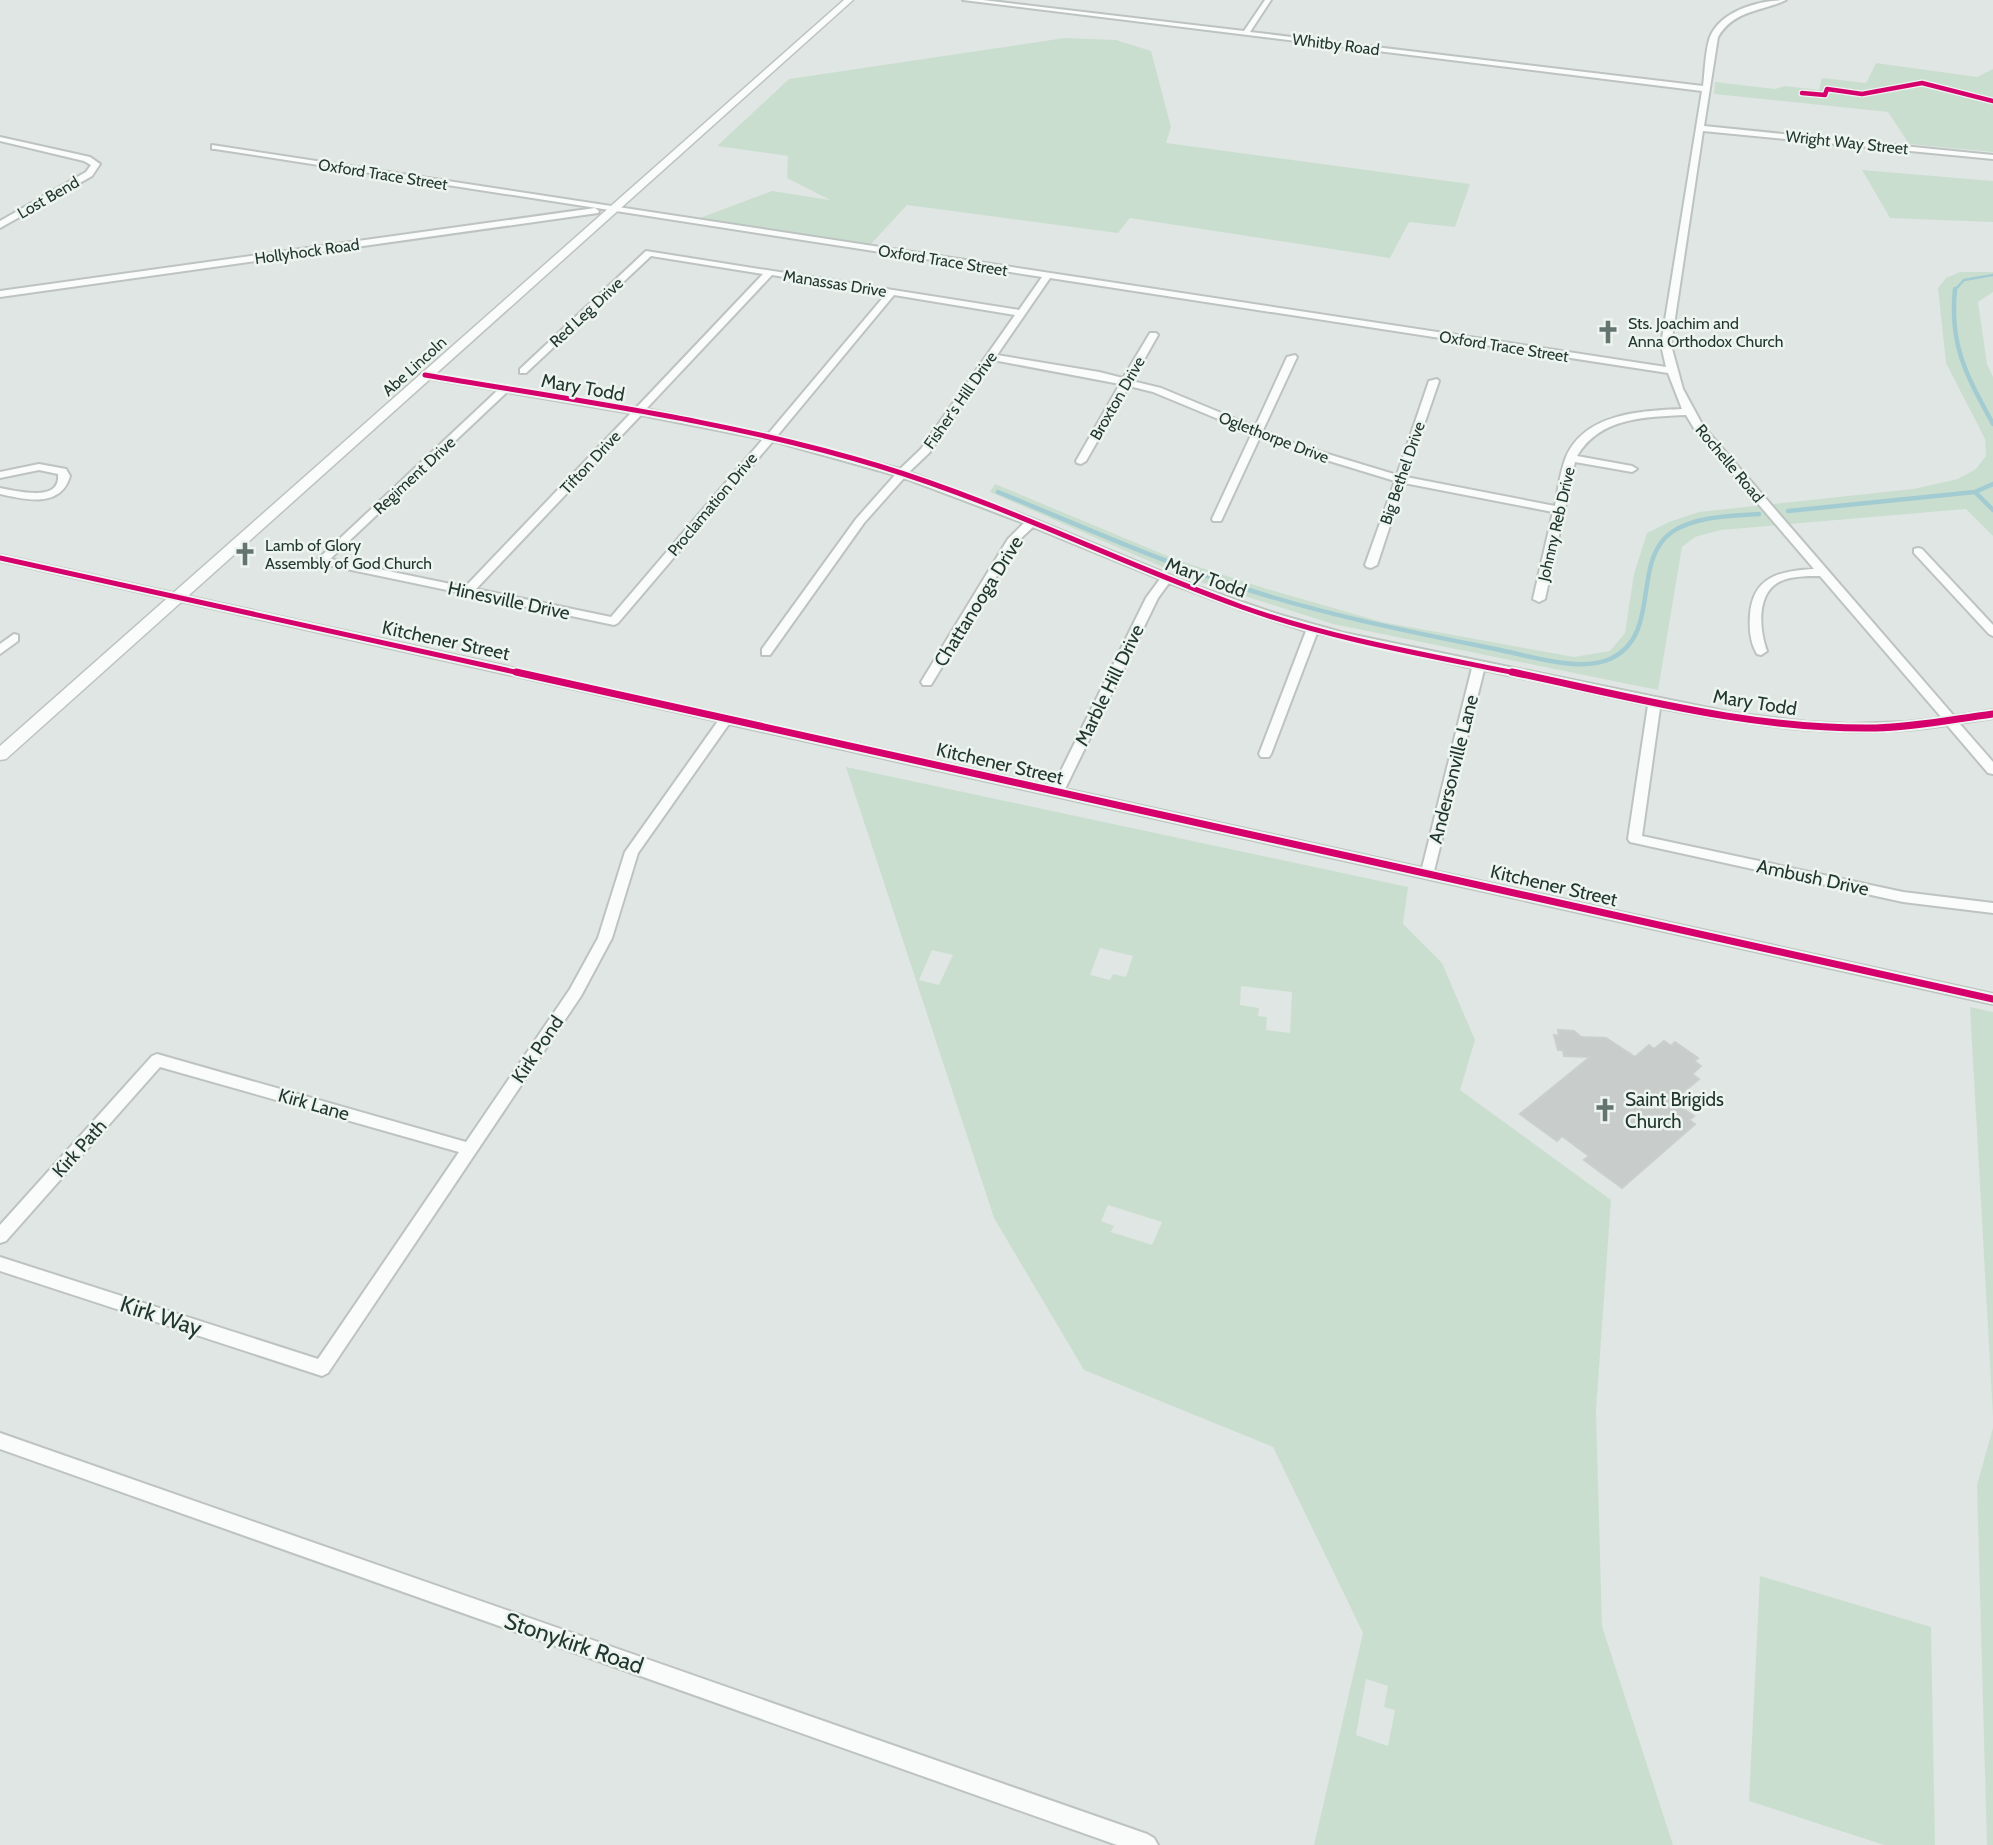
<svg xmlns="http://www.w3.org/2000/svg" width="1993" height="1845" viewBox="0 0 1993 1845" font-family="Cabin,sans-serif">
	<style>
		.green { fill: #caded0; fill-rule: evenodd }
		.lines { fill: none; stroke-linecap: round; stroke-linejoin: round }
		.stream-far1 { stroke: #a3ccd2; stroke-width: 2.5 }
		.stream { stroke: #a3ccd2; stroke-width: 4.5 }
		.building { fill: #c8cdcb; stroke: #c9cfcc; stroke-width: 2 }
		.minor-casing { stroke: #bdc3c0; stroke-width: 4 }
		.tertiary-casing { stroke: #bdc3c0; stroke-width: 3 }
		.minor { fill: #fafbfb; fill-rule: evenodd }
		.tertiary { fill: #fafbfb; fill-rule: evenodd }
		.cycleway-far2-casing { stroke: #eef5f1; stroke-width: 7 }
		.cycleway-far1-casing { stroke: #eef5f1; stroke-width: 9 }
		.cycleway-casing { stroke: #eef5f1; stroke-width: 11 }
		.cycleway-far2 { stroke: #d6006c; stroke-width: 4.5 }
		.cycleway-far1 { stroke: #d6006c; stroke-width: 5 }
		.cycleway { stroke: #d6006c; stroke-width: 7 }
		.labels { text-anchor: middle; stroke-width: 5; stroke-linejoin: round; paint-order: stroke }
		.far-street-label { font-size: 16px; fill: #213730; stroke: #eef5f1 }
		.far-poi-label { font-size: 16px; fill: #213730; stroke: #eef5f1; text-anchor: start }
		.street-label { font-size: 19px; fill: #213730; stroke: #eef5f1 }
		.poi-label { font-size: 19px; fill: #213730; stroke: #eef5f1; text-anchor: start }
		.near-street-label { font-size: 23px; fill: #213730; stroke: #eef5f1 }
	</style>
	<rect width="100%" height="100%" fill="#e0e6e3"/>
	<path class="green" d="M1065,38L1116,40L1151,51L1171,127L1166,143L1470,184L1455,227L1409,222L1390,258L1130,218L1118,233L907,205L870,245L697,219L772,191L830,200L787,178L788,156L717,146L789,79Z
		M1876,63L1977,77L1993,69V152L1909,144L1888,112L1714,94L1715,82L1775,89L1785,86L1819,90L1822,78L1866,83Z
		M1862,170L1993,181V222L1890,218Z
		M1960,272H1993V292L1978,302L1987,364L1993,377V536L1966,509L1721,530L1695,537L1682,547L1658,690L1333,624L1188,578L990,492L995,484L1177,560L1267,589L1382,622L1574,657L1610,651L1625,633L1634,574L1647,533L1669,522L1699,512L1913,489L1958,479L1976,469L1986,456L1985,439L1946,363L1938,288L1946,278Z
		M846,767L1408,887L1403,924L1442,963L1475,1040L1460,1090L1611,1200L1596,1410L1602,1626L1673,1845H1314L1363,1633L1273,1447L1084,1370L994,1218ZM1100,948L1133,956L1126,977L1113,974L1110,980L1090,975ZM932,950L953,955L939,985L919,980ZM1241,986L1292,992L1290,1033L1266,1030L1267,1017L1258,1016L1259,1008L1240,1005ZM1108,1205L1162,1222L1152,1245L1111,1232L1114,1226L1101,1221ZM1366,1679L1388,1686L1384,1707L1395,1710L1388,1746L1356,1735Z
		M1970,1007L1993,1012V1416Z
		M1993,1428V1845H1987L1977,1485Z
		M1760,1576L1931,1627L1935,1845H1884L1749,1801Z"/>
	<g class="lines">
		<path class="stream-far1" d="M1954,291L1964,280L1993,275"/>
		<path class="stream" d="M1955,289C1949,346 1967,376 1993,424
			M998,492C1081,526 1163,563 1249,590C1330,616 1412,632 1495,649C1527,655 1579,673 1610,659C1663,635 1630,561 1672,532C1695,516 1732,516 1759,514
			M1975,492L1993,510
			M1788,511L1975,492L1993,484"/>
	</g>
	<path class="building" d="M1558,1030L1574,1031L1581,1037L1606,1038L1635,1057L1649,1045L1654,1049L1664,1041L1671,1046L1675,1042L1698,1058L1694,1061L1701,1066L1692,1074L1699,1079L1679,1096L1685,1100L1679,1106L1694,1116L1689,1120L1695,1124L1622,1188L1584,1160L1589,1156L1562,1136L1557,1141L1520,1114L1590,1057L1564,1056L1563,1050H1558L1554,1035L1559,1036Z"/>
	<g class="lines">
		<g class="minor-casing">
			<path id="minor" d="M963,0H983L1244,31L1265,0H1271L1250,32L1703,86C1705,71 1705,51 1710,37C1721,10 1761,0 1786,0C1761,12 1734,10 1718,37L1704,126L1993,155V159L1703,131L1671,345L1683,389L1703,426L1954,716L1993,710V718L1959,723L1993,762V774L1988,773L1947,725C1851,741 1755,726 1660,708L1642,836L1903,892L1993,903V913L1903,902L1630,842L1628,839L1648,705L1484,670L1434,871L1993,994V1004L729,724L638,853L612,938L581,996L328,1373L322,1376L0,1271V1257L318,1359L459,1152L160,1067L6,1241L0,1243V1225L152,1056L157,1054L466,1142L570,989L598,938L625,852L718,721L0,561V555L1053,787L1146,598L1160,579L1033,527L1018,541L931,685H923L921,682L1008,539L1024,523L904,478L864,523L770,655H762V649L856,519L895,475L773,441L618,623L614,625L318,563V559L498,390L425,378L420,375L422,373L636,408L763,274L651,256L526,373H520V369L646,251L1019,310L1042,277L215,149H212V145L1666,367L1661,345L1702,91ZM772,275L886,294L768,434L646,409ZM1050,278L1668,373L1682,409C1641,411 1585,413 1566,457C1560,472 1558,490 1555,506L1406,477L1439,381L1437,379L1429,381L1397,475L1298,445L1263,430L1297,357L1295,355L1287,357L1255,427L1161,388L1132,381L1158,335L1156,333H1150L1123,378L1099,372L997,355ZM894,295L1015,315L921,449L900,469L777,436ZM993,360L1120,384L1076,461L1077,463L1081,464L1086,461L1129,386L1153,392L1252,433L1212,519L1213,521H1221L1222,519L1260,437L1290,449L1395,481L1365,565L1367,567L1371,568L1377,565L1404,483L1553,512L1533,599L1539,602L1545,599L1575,462L1632,472L1637,469L1632,466L1577,456C1600,417 1645,417 1686,415L1695,430L1814,569C1780,571 1753,576 1750,615C1749,629 1750,642 1757,654L1761,655L1767,651C1759,629 1756,592 1781,581C1793,576 1807,576 1820,576L1942,718L1907,722L1849,724L1807,722L1733,713L1344,633L1280,615L1201,588L1036,520L909,472L929,453ZM507,392L631,413L465,587L330,559ZM641,415L763,439L611,617L476,589ZM1169,583L1239,609L1306,631L1259,754L1261,757H1269L1271,754L1317,633L1472,668L1422,868L1065,789L1158,598Z
				M0,137L90,157L100,164L92,176L0,228V221L86,172L91,165L84,161L0,141Z
				M595,208L599,211L598,213L0,297V291Z
				M39,464L66,469L70,476C61,508 26,500 0,494V488C17,491 61,503 58,474L39,470L0,478V472Z
				M1918,548L1922,549L1993,625V636L1989,634L1914,553V549Z
				M14,634L18,635V641L0,654V644Z
				M0,1433L1147,1834L1154,1838L1158,1845H1117L0,1449Z"/>
		</g>
		<g class="tertiary-casing">
			<path id="tertiary" d="M844,0H853L6,759L0,760V746Z"/>
		</g>
		<use href="#minor" class="minor"/>
		<use href="#tertiary" class="tertiary"/>
		<g class="cycleway-far2-casing">
			<path id="cycleway-far2" d="M1802,93L1825,95L1827,89L1862,94L1922,83L1993,101"/>
		</g>
		<g class="cycleway-far1-casing">
			<path id="cycleway-far1" d="M425,375C577,401 731,421 879,466C1004,504 1120,563 1242,607C1332,639 1427,655 1520,674
				M0,558L524,674"/>
		</g>
		<g class="cycleway-casing">
			<path id="cycleway" d="M516,672L1993,999
				M1512,672C1632,697 1752,730 1876,728C1916,727 1954,719 1993,714"/>
		</g>
		<use href="#cycleway-far2" class="cycleway-far2"/>
		<use href="#cycleway-far1" class="cycleway-far1"/>
		<use href="#cycleway" class="cycleway"/>
	</g>
	<defs>
		<g id="church-bare" transform="scale(1.89)"><path d="M-1.2-6h2.4v3.5h3.3v2.4h-3.3V6h-2.4V-.1h-3.3v-2.4h3.3Z" fill="#64746f" stroke="#eef5f1" stroke-width="2.5" paint-order="stroke"/></g>
	</defs>
	<g fill-rule="evenodd">
		<use href="#church-bare" x="1608" y="332"/>
		<use href="#church-bare" x="245" y="554"/>
		<use href="#church-bare" x="1605" y="1110"/>
	</g>
	<g class="labels">
		<g class="far-street-label">
			<text transform="translate(1336 44) rotate(7)" y="6">Whitby Road</text>
			<text transform="translate(1847 142) rotate(6)" y="6">Wright Way Street</text>
			<text transform="translate(383 174) rotate(9)" y="6">Oxford Trace Street</text>
			<text transform="translate(48 197) rotate(-30)" y="6">Lost Bend</text>
			<text transform="translate(307 251) rotate(-8)" y="6">Hollyhock Road</text>
			<text transform="translate(943 260) rotate(9)" y="6">Oxford Trace Street</text>
			<text transform="translate(835 283) rotate(9)" y="6">Manassas Drive</text>
			<text transform="translate(586 312) rotate(-43)" y="6">Red Leg Drive</text>
			<text transform="translate(1504 346) rotate(9)" y="6">Oxford Trace Street</text>
			<text transform="translate(414 366) rotate(-42)" y="6">Abe Lincoln</text>
			<text transform="translate(1117 398) rotate(-60)" y="6">Broxton Drive</text>
			<text transform="translate(960 400) rotate(-55)" y="6">Fisher's Hill Drive</text>
			<text transform="translate(1274 437) rotate(21)" y="6">Oglethorpe Drive</text>
			<text transform="translate(590 462) rotate(-47)" y="6">Tifton Drive</text>
			<text transform="translate(1730 463) rotate(50)" y="6">Rochelle Road</text>
			<text transform="translate(1402 473) rotate(-71)" y="6">Big Bethel Drive</text>
			<text transform="translate(414 475) rotate(-43)" y="6">Regiment Drive</text>
			<text transform="translate(712 504) rotate(-50)" y="6">Proclamation Drive</text>
			<text transform="translate(1556 524) rotate(-77)" y="6">Johnny Reb Drive</text>
		</g>
		<g class="far-poi-label">
			<text x="1628" y="329">Sts. Joachim and<tspan x="1628" dy="18">Anna Orthodox Church</tspan></text>
			<text x="265" y="551">Lamb of Glory<tspan x="265" dy="18">Assembly of God Church</tspan></text>
		</g>
		<g class="street-label">
			<text transform="translate(583 387) rotate(10)" y="7">Mary Todd</text>
			<text transform="translate(1206 577) rotate(20)" y="7">Mary Todd</text>
			<text transform="translate(509 600) rotate(12)" y="7">Hinesville Drive</text>
			<text transform="translate(978 601) rotate(-58)" y="7">Chattanooga Drive</text>
			<text transform="translate(446 640) rotate(12)" y="7">Kitchener Street</text>
			<text transform="translate(1109 685) rotate(-64)" y="7">Marble Hill Drive</text>
			<text transform="translate(1755 702) rotate(9)" y="7">Mary Todd</text>
			<text transform="translate(1000 763) rotate(13)" y="7">Kitchener Street</text>
			<text transform="translate(1453 769) rotate(-76)" y="7">Andersonville Lane</text>
			<text transform="translate(1813 877) rotate(12)" y="7">Ambush Drive</text>
			<text transform="translate(1554 885) rotate(13)" y="7">Kitchener Street</text>
			<text transform="translate(537 1049) rotate(-56)" y="7">Kirk Pond</text>
			<text transform="translate(314 1104) rotate(16)" y="7">Kirk Lane</text>
			<text transform="translate(79 1148) rotate(-48)" y="7">Kirk Path</text>
		</g>
		<g class="poi-label">
			<text x="1625" y="1106">Saint Brigids<tspan x="1625" dy="22">Church</tspan></text>
		</g>
		<g class="near-street-label">
			<text transform="translate(161 1316) rotate(18)" y="8">Kirk Way</text>
			<text transform="translate(574 1643) rotate(19)" y="8">Stonykirk Road</text>
		</g>
	</g>
</svg>
